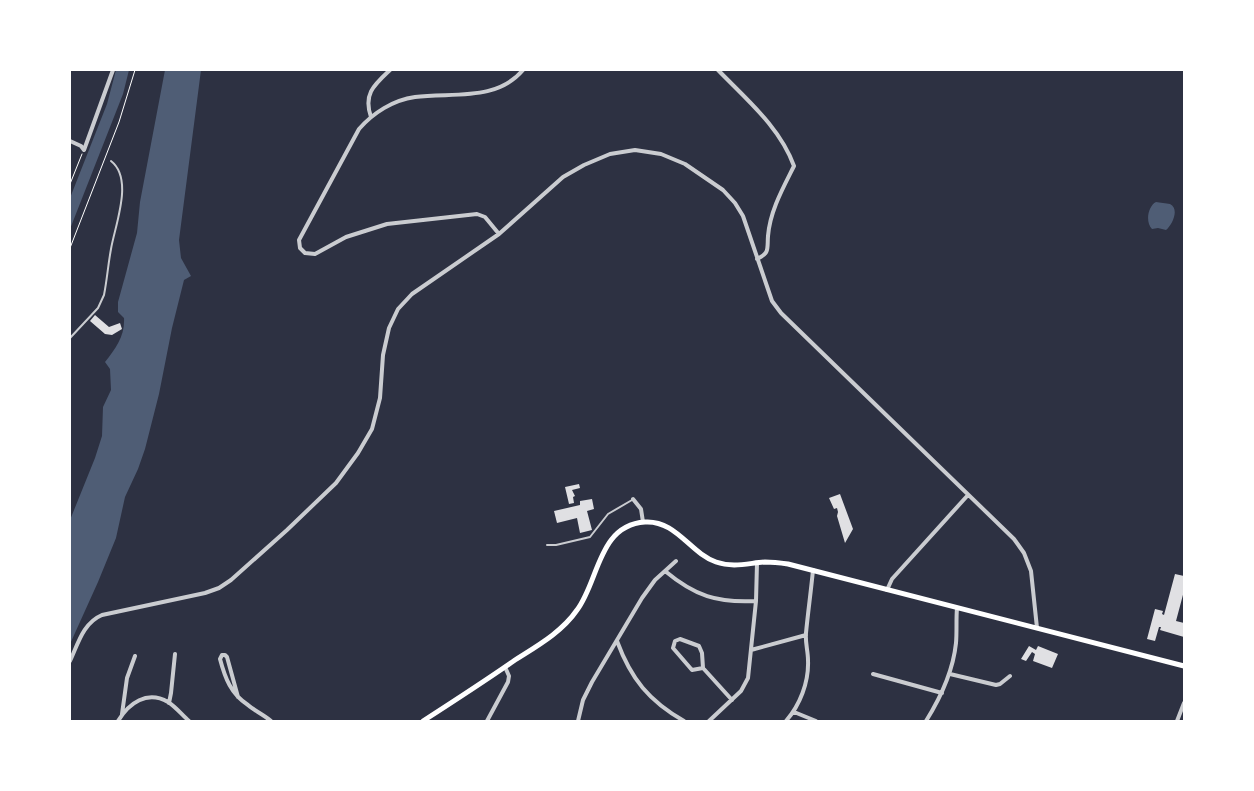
<svg xmlns="http://www.w3.org/2000/svg" width="1254" height="791" viewBox="0 0 1254 791" font-family="'Golos Text',sans-serif">
	<style>
		.water { fill: #4f5d75 }
		.building { fill: #e0e0e3 }
		.lines { fill: none; stroke-linecap: round; stroke-linejoin: round }
		.path { stroke: #fff; stroke-width: 1 }
		.service { stroke: #caccd0; stroke-width: 2 }
		.minor { stroke: #caccd0; stroke-width: 4 }
		.secondary { stroke: #fff; stroke-width: 5 }
	</style>
	<rect width="100%" height="100%" fill="#2d3142"/>
	<path class="water" d="M116,70H129L123,94L70,229V198L107,104Z
		M165,70H201L179,240L181,258L191,276L184,280L172,328L159,394L145,449L138,469L125,497L116,538L98,582L70,644V520L95,458L102,436L103,407L111,390L110,369L105,362C116,348 125,336 124,318L118,312V302L137,233L140,202Z
		M1156,202C1160,203 1166,203 1170,204C1180,209 1172,225 1166,230L1158,228L1152,229C1145,222 1148,206 1156,202Z"/>
	<path class="building" d="M95,315L109,327L120,323L122,329L112,335L105,334L90,321Z
		M579,484L580,488L572,490L575,496L573,497L574,503L569,504L565,487Z
		M840,494L853,529L845,543L837,516L838,512L837,508L834,509L829,498Z
		M592,499L594,509L587,511L592,530L580,533L577,518L557,523L554,511L580,505V501Z
		M1175,574L1184,576V591L1176,621L1184,623V637L1160,630L1161,627H1159L1155,641L1147,639L1155,609L1163,611L1162,614L1164,615Z
		M1029,646L1036,650L1038,646L1058,654L1052,668L1033,661L1035,654L1032,652L1026,661L1021,659Z"/>
	<g class="lines">
		<path class="path" d="M70,184L82,154
			M70,248L119,122L135,70"/>
		<path class="service" d="M70,338L98,308L104,295C107,280 108,265 111,249C115,225 134,179 111,161
			M547,545H556L590,537L608,514L632,500"/>
		<path class="minor" d="M718,70C746,99 780,127 794,166C783,188 770,211 768,236C767,249 770,253 757,259
			M371,117C363,94 374,85 390,70
			M70,141L81,146L84,150L113,70
			M499,234L485,217L477,214L387,224L346,237L315,254L305,253L300,248L299,240L359,129C373,113 393,100 415,97C452,92 496,102 523,70
			M633,499L641,509L643,522
			M665,571C695,596 717,603 756,601
			M887,590L892,579L968,495
			M680,639L699,646L702,653L703,668L692,670L673,648L675,641Z
			M617,641C631,679 649,701 684,721
			M751,650L806,635
			M70,661C78,644 83,623 102,615L205,593L219,588L231,580L287,530L336,483L358,453L372,429L380,398L383,355L389,328L398,309L412,294L499,234L563,177L584,165L610,154L635,150L661,154L685,164L723,190L735,203L743,216L772,301L781,313L1014,539L1024,553L1031,571L1037,628
			M703,668L732,700
			M873,674L942,693
			M950,674L996,685L1000,684L1010,676
			M238,697L227,657L225,655H222L220,659C225,678 231,694 248,705C255,711 264,715 271,721
			M169,703L171,693L175,654
			M794,712L816,721
			M122,714L127,678L135,656
			M118,721C129,703 147,690 168,702C176,707 182,715 189,721
			M487,721L508,682L509,676L505,667
			M578,721L583,700L592,682L642,598L655,580L676,561
			M709,721L741,691L748,678L756,601L757,563
			M786,721C800,705 809,682 808,660C808,651 805,642 806,633C808,612 811,591 813,570
			M926,721C941,697 953,672 956,643C957,632 956,619 957,608
			M1177,721L1184,703"/>
		<path class="secondary" d="M423,721C454,701 485,681 515,660C537,646 562,632 577,610C599,581 598,525 645,522C676,520 690,553 716,562C733,568 749,563 765,562C773,562 781,563 788,564L1184,666"/>
	</g>
	<rect width="1254" height="791" fill="none" stroke="#ffffff" stroke-width="142"/>
</svg>
